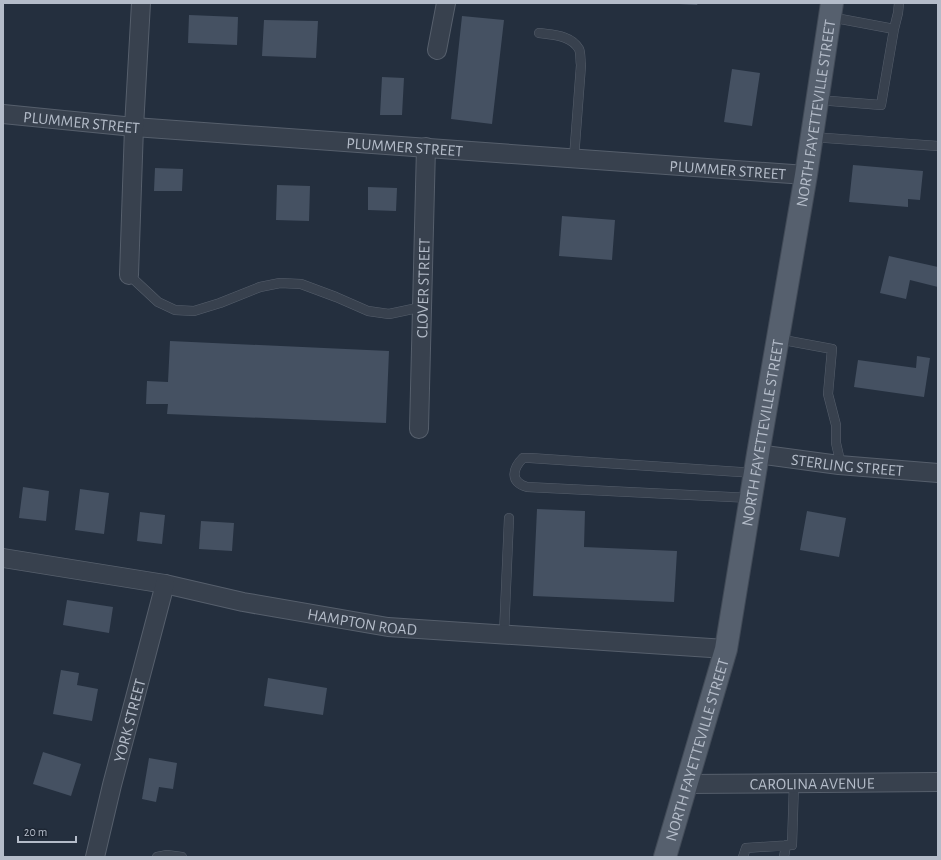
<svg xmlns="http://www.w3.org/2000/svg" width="941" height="860" viewBox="0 0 941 860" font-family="'Alegreya Sans',sans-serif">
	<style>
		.building { fill: #455162 }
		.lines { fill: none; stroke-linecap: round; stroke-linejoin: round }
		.lane-casing { stroke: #565f6c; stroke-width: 10 }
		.street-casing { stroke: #565f6c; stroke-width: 20 }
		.primary-casing { stroke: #414a57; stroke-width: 24 }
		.lane { stroke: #38414e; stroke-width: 9 }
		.street { stroke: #38414e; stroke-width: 18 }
		.primary { stroke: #56606e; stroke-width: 22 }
		.labels { text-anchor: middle; stroke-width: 3.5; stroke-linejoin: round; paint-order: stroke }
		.street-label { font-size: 16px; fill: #b4bcc9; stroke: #1d2633 }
	</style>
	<rect width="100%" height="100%" fill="#242f3e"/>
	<path class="building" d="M679,3H698L697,5L679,4Z
		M189,15L238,17L237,45L188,43Z
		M462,16L504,20L492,124L451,119Z
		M264,20L318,21L316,58L262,56Z
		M732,69L760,73L752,126L724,122Z
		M382,77L404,78L402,115H380Z
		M853,165L923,171L920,200L908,199V207L849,202Z
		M155,168L183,169L182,191H154Z
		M277,185L310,186L309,221L276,220Z
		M368,187L397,188L396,211L368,210Z
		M562,216L615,220L612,260L559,256Z
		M889,256L938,267V287L910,280L906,299L880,293Z
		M170,341L389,351L386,423L167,414L168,404H146L147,381L168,382Z
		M917,356L930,358L924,397L854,387L858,360L916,368Z
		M23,487L49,491L46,521L19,518Z
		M80,489L109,493L104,534L75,530Z
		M537,509L585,511L584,547L677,551L674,602L533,596Z
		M807,511L846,518L839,557L800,550Z
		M140,512L165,515L162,544L137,541Z
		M201,521L234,523L232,551L199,549Z
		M67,600L113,607L109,633L63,625Z
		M61,670L79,673L77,685L98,689L92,721L53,714Z
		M268,678L327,688L323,715L264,706Z
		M43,752L81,764L71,796L33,784Z
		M149,758L177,763L173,789L159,787L156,802L142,799Z"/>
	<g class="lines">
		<g class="lane-casing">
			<path id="lane" d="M894,29L898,13L899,3
				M539,33C553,35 571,35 579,49C581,53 580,60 581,65L574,158
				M818,100L881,105L894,29L830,17
				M812,137L938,146
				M129,275L158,302L175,310L194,311L220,303L260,287L280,283L301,284L336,297L368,311L389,314L422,307
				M778,339L832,349L828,394L836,425V443L841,465
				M751,498L527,487C510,482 512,469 523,458H530L755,473
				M504,634L509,518
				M157,857L167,855L182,857
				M743,857L746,848L792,845L794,783
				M784,857L786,845"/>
		</g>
		<g class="street-casing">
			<g id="street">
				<path d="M437,50L446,3"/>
				<path id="s1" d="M3,114L134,127L806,175"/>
				<path d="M129,275L134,127L141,3"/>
				<path id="s2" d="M419,429L426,147"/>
				<path id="s3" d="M758,454L839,465L938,473"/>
				<path id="s4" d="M3,558L165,584L243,602L388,627L726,649"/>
				<path id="s5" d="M687,784L938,782"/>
				<path id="s6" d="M95,857L112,785L165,584"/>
			</g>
		</g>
		<g class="primary-casing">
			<g id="primary">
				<path id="s7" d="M665,857L726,649L758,454L806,175L832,3"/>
			</g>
		</g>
		<use href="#lane" class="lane"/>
		<use href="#street" class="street"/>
		<use href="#primary" class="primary"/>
	</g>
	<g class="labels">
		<g class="street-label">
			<text dy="6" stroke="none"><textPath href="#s7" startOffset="760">NORTH FAYETTEVILLE STREET</textPath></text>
			<text dy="6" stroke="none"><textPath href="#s1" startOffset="79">PLUMMER STREET</textPath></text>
			<text dy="6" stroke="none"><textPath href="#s1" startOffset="403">PLUMMER STREET</textPath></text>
			<text dy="6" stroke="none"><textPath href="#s1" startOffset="727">PLUMMER STREET</textPath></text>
			<text dy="6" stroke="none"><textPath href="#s2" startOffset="141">CLOVER STREET</textPath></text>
			<text dy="6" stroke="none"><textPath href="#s7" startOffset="436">NORTH FAYETTEVILLE STREET</textPath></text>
			<text dy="6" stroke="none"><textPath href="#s3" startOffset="90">STERLING STREET</textPath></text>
			<text dy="6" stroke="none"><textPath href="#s4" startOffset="365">HAMPTON ROAD</textPath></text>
			<text dy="6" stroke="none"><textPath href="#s6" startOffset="141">YORK STREET</textPath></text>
			<text dy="6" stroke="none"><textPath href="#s7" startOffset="112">NORTH FAYETTEVILLE STREET</textPath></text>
			<text dy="6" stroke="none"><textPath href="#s5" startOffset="125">CAROLINA AVENUE</textPath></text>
		</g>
	</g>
	<rect width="941" height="860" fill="none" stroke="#b4bcc9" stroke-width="8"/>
	<path d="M18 836v6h58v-6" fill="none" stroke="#b4bcc9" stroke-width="2"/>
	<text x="24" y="836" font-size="12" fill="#b4bcc9" stroke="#1d2633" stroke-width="3" paint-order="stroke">20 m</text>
</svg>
